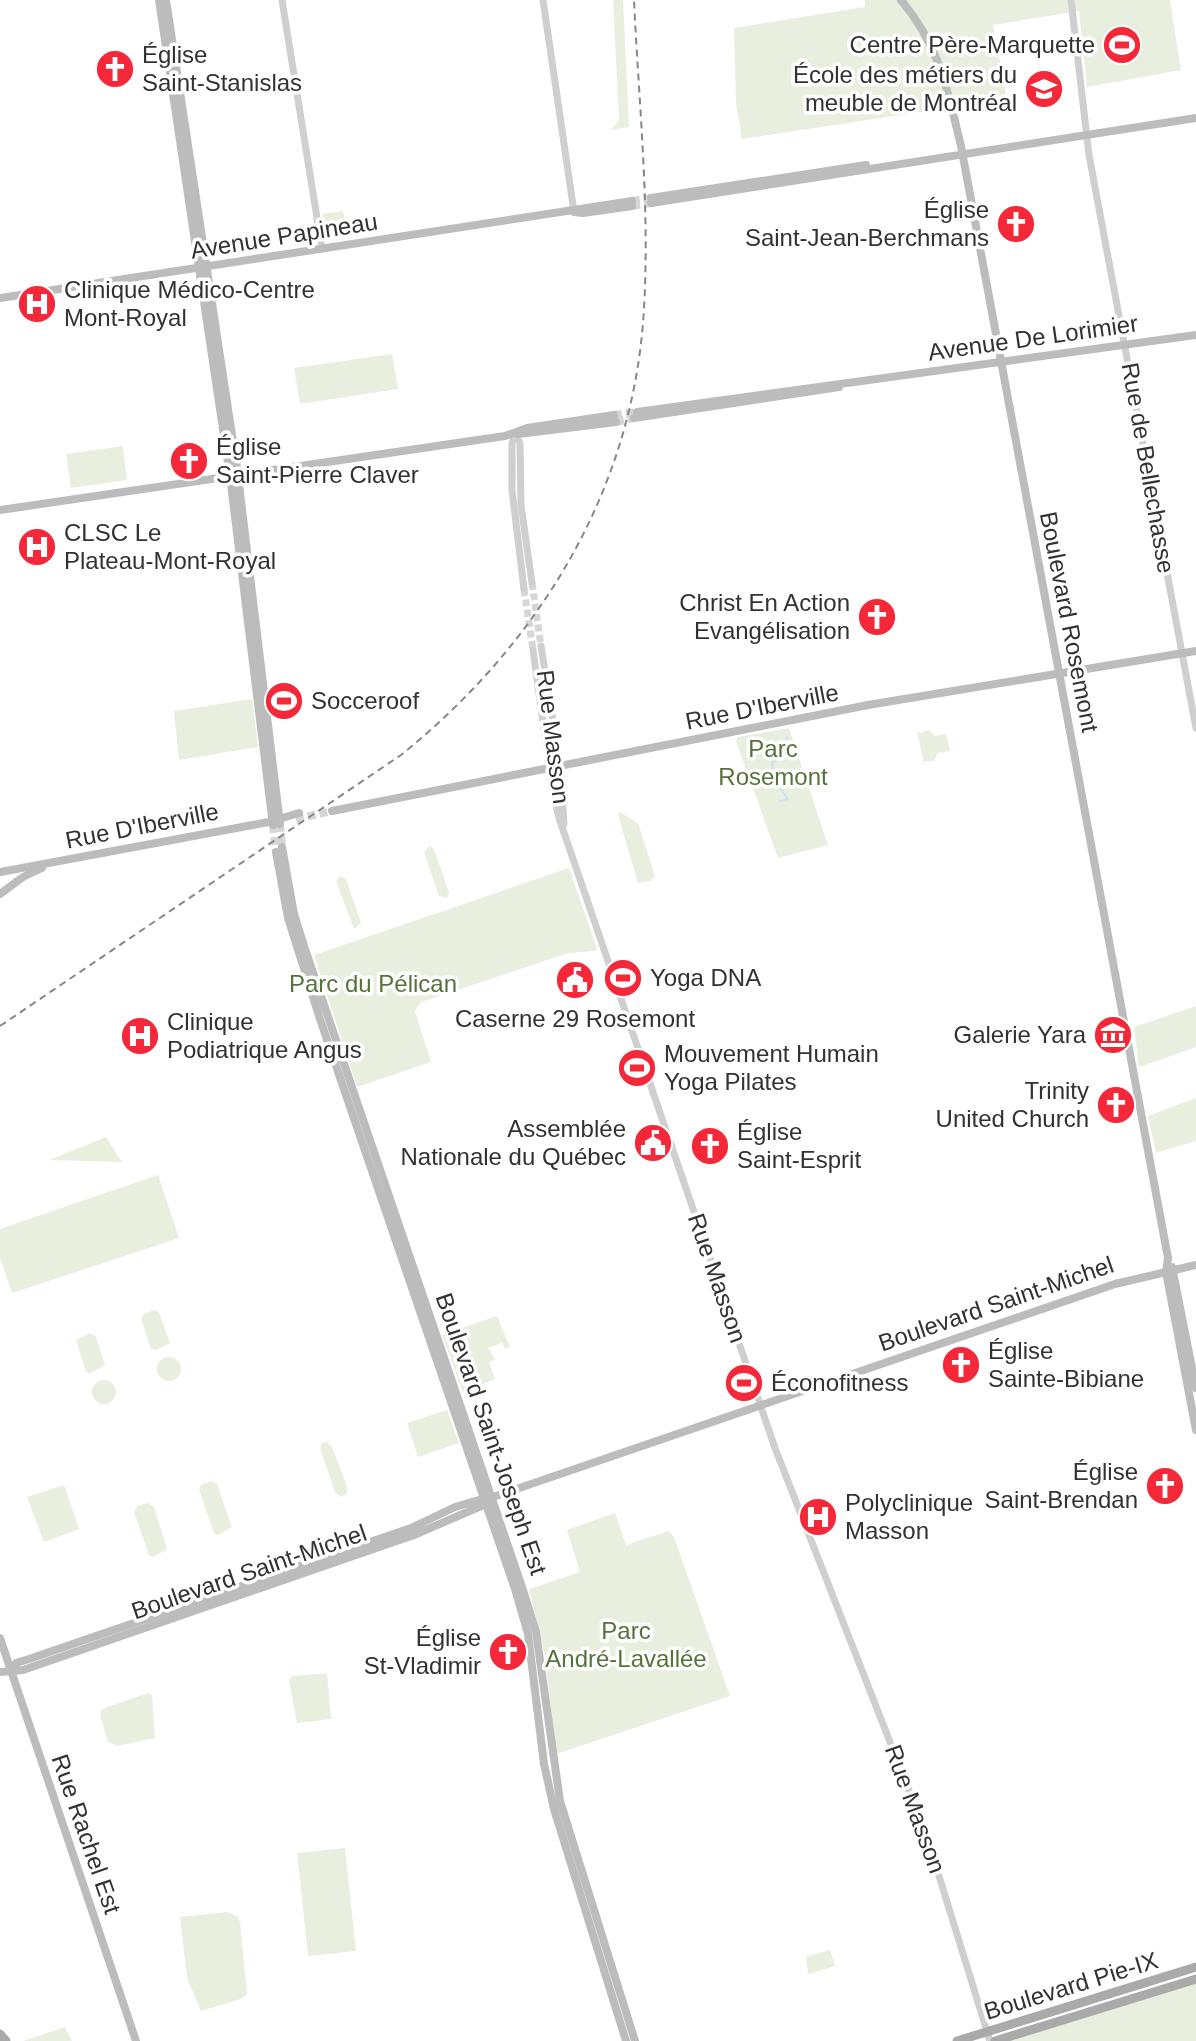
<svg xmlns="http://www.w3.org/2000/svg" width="1196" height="2041" viewBox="0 0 1196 2041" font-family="Arial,sans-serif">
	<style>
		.green { fill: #e8efdf }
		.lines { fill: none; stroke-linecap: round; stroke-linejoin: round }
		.stream { stroke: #cbe2f0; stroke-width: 2 }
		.tertiary-tunnel { stroke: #d6d6d6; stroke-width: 7; stroke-dasharray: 7 3.5; stroke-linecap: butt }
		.secondary-tunnel { stroke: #d6d6d6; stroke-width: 8; stroke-dasharray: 8 4; stroke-linecap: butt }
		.tertiary { stroke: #cfcfcf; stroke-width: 7 }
		.secondary { stroke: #bcbcbc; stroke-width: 8 }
		.primary { stroke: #aaa; stroke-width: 9 }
		.rail { stroke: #878787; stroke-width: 2; stroke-dasharray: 7 5; stroke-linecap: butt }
		.labels { text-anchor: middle; stroke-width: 7; stroke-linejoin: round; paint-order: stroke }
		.poi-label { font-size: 24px; fill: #323232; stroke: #fff; text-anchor: start }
		.street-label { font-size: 24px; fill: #323232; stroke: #fff }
		.park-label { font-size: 24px; fill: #55723a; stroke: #fff }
	</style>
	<rect width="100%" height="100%" fill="#fff"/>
	<path class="green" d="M613,0H623L629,127L611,130L619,120Z
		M865,0H1170L1181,70L1087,87L1079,11L993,25L1007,99L742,139L736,104L734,28L865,7Z
		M343,211L348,237L327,240L322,214Z
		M392,354L398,389L300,404L294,368Z
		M123,446L127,480L71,488L66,454Z
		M252,699L258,747L179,760L174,711Z
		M789,728L828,845L778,858L736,741L738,737Z
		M917,730L920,733L929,730L935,736L946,734L950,751L938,753L934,761H925L924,765Z
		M620,812L638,823L655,876L650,881L638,883L618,815Z
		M429,846L434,849L449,893L447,898L439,896L424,852Z
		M569,868L597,949L595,951L568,953L421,1002L415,1011L431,1062L357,1087L314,955Z
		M340,876L346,879L361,923L354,929L336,881Z
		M1196,1006V1047L1139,1067L1134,1027Z
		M1196,1098V1141L1156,1153L1148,1116Z
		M106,1137L122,1162L49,1160Z
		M158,1175L179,1238L12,1293L0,1258V1229Z
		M154,1310L159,1312L170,1343L156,1350L151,1349L141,1319L144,1314Z
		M497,1316L510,1347L505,1349L502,1343L488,1348L495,1360L489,1362L495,1379L463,1392L442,1335Z
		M90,1333L96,1337L105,1365L91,1373L86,1372L76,1340Z
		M157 1369a12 12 0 1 1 24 0a12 12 0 1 1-24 0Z
		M92 1392a12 12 0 1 1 24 0a12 12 0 1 1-24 0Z
		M447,1410L459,1443L418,1457L407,1423Z
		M327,1442L332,1447L347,1486V1493L341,1497L335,1492L320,1448L322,1443Z
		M212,1481L217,1484L232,1527L218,1535L214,1533L199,1489L201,1485Z
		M64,1485L79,1529L44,1542L27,1497Z
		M148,1503L154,1507L167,1549L153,1557L149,1555L134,1512L137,1506Z
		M615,1513L626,1545L669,1531L674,1537L730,1696L556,1754L545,1655L529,1589L580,1572L567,1530Z
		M327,1673L331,1719L297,1723L289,1680L293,1676Z
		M148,1693L152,1695L155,1738L118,1746L108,1742L100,1715L102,1709Z
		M345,1848L356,1951L308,1956L297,1853Z
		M228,1912L238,1917L240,1922L247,1994L241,1999L201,2011L187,1978L180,1917Z
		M830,1950L835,1966L808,1974L806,1957Z
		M1196,1983V2041H1008Z
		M65,2027L72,2041H23Z"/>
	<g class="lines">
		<path class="stream" d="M780,801L788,799L774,780L772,762L783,758L787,737"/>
		<path class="tertiary-tunnel" d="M532,583L541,646
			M524,589L533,650"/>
		<path class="secondary-tunnel" d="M632,201L651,198
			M632,206L651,203
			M614,415L637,412
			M616,422L634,418
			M296,819L332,811
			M280,824L282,847
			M273,825L276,852"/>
		<path class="tertiary" d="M282,0L322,249
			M543,0L574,212
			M1071,0L1089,155L1196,728
			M515,434L512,443V490L524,589
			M515,434L520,443L521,505L532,583
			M541,646L560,765L564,824
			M533,650L553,794L560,821L775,1448L926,1834L990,2041"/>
		<path class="secondary" d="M159,0L230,476L273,825
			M166,0L237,468L280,824
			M901,0C940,47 947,89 961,146L1168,1258L1166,1272L1196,1430
			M651,198L866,165
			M651,203L1196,118
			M574,212L583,213L632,206
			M0,298L632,201
			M637,412L1196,335
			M634,418L839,387
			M518,434L616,422
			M0,510L505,436L527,428L614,415
			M332,811L868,705L1196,651
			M282,847L294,914L304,946L522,1587L536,1632L560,1801L635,2041
			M276,852L288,918L321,1022L515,1589L528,1634L544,1764L554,1809L626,2041
			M0,872L269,822L299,813
			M0,894L23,877L42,868
			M1172,1267L1196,1388
			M0,1638L136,2041
			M13,1669L16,1663L29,1659L411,1528L455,1507L489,1497
			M0,1672L23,1670L414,1535L486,1504L493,1497L1115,1284L1196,1265"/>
		<path class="primary" d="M0,2034L6,2041
			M957,2041L1196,1967
			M995,2041L1196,1979"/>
		<path class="rail" d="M0,1026L401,755C535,647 629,498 643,323C651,217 639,107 634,0"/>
	</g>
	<defs>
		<g id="stadium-disc" transform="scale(2.0125)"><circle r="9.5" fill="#f42839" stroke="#fff"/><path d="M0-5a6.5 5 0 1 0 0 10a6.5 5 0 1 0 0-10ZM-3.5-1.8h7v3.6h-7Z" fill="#fff"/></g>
		<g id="church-disc" transform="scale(2.0125)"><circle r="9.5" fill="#f42839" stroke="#fff"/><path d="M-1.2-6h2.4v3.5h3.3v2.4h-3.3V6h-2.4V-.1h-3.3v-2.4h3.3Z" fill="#fff"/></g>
		<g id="university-disc" transform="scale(2.0125)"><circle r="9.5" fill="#f42839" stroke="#fff"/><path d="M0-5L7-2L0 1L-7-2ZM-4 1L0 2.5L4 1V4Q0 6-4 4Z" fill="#fff"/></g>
		<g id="hospital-disc" transform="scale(2.0125)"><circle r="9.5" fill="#f42839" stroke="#fff"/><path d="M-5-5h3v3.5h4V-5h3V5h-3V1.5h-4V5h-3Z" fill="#fff"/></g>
		<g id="civic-disc" transform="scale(2.0125)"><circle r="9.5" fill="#f42839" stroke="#fff"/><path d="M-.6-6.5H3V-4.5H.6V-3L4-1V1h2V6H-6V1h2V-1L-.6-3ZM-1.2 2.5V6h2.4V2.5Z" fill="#fff"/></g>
		<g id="museum-disc" transform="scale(2.0125)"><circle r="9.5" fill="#f42839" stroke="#fff"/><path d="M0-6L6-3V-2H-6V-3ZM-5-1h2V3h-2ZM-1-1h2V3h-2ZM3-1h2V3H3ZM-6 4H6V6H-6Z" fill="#fff"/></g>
	</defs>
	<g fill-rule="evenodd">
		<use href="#stadium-disc" x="1122" y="45"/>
		<use href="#church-disc" x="115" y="69"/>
		<use href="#university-disc" x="1044" y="89"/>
		<use href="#church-disc" x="1016" y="224"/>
		<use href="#hospital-disc" x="37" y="304"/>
		<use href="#church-disc" x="189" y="461"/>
		<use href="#hospital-disc" x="37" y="547"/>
		<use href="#church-disc" x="877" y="617"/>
		<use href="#stadium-disc" x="284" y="701"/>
		<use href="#stadium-disc" x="623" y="978"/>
		<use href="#civic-disc" x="575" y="980"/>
		<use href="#museum-disc" x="1113" y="1035"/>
		<use href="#hospital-disc" x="140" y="1036"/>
		<use href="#stadium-disc" x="637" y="1068"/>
		<use href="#church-disc" x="1116" y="1105"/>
		<use href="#civic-disc" x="653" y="1143"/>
		<use href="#church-disc" x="710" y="1146"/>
		<use href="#church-disc" x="961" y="1365"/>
		<use href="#stadium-disc" x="744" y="1383"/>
		<use href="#church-disc" x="1165" y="1486"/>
		<use href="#hospital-disc" x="818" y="1517"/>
		<use href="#church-disc" x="508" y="1652"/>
	</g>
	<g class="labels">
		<g class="poi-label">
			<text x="1095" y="53" text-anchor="end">Centre Père-Marquette</text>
			<text x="142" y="63">Église<tspan x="142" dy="28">Saint-Stanislas</tspan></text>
			<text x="1017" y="83" text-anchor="end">École des métiers du<tspan x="1017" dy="28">meuble de Montréal</tspan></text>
			<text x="989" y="218" text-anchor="end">Église<tspan x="989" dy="28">Saint-Jean-Berchmans</tspan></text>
			<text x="64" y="298">Clinique Médico-Centre<tspan x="64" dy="28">Mont-Royal</tspan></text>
			<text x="216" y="455">Église<tspan x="216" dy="28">Saint-Pierre Claver</tspan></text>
			<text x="64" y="541">CLSC Le<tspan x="64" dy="28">Plateau-Mont-Royal</tspan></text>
			<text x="850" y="611" text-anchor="end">Christ En Action<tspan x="850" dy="28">Evangélisation</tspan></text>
			<text x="311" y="709">Socceroof</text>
			<text x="650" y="986">Yoga DNA</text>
			<text x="575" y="1027" text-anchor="middle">Caserne 29 Rosemont</text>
			<text x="167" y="1030">Clinique<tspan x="167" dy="28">Podiatrique Angus</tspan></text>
			<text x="1086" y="1043" text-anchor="end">Galerie Yara</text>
			<text x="664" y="1062">Mouvement Humain<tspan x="664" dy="28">Yoga Pilates</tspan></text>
			<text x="1089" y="1099" text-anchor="end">Trinity<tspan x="1089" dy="28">United Church</tspan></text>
			<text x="626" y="1137" text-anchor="end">Assemblée<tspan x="626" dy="28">Nationale du Québec</tspan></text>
			<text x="737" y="1140">Église<tspan x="737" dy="28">Saint-Esprit</tspan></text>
			<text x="988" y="1359">Église<tspan x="988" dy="28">Sainte-Bibiane</tspan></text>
			<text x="771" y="1391">Éconofitness</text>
			<text x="1138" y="1480" text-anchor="end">Église<tspan x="1138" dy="28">Saint-Brendan</tspan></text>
			<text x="845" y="1511">Polyclinique<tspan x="845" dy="28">Masson</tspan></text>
			<text x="481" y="1646" text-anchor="end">Église<tspan x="481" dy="28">St-Vladimir</tspan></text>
		</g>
		<g class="street-label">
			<text transform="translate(284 236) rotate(-9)" y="8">Avenue Papineau</text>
			<text transform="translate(1033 338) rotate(-8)" y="8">Avenue De Lorimier</text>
			<text transform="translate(1148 468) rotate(80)" y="8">Rue de Bellechasse</text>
			<text transform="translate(1069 622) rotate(79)" y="8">Boulevard Rosemont</text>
			<text transform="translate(762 707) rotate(-11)" y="8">Rue D'Iberville</text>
			<text transform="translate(553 737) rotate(83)" y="8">Rue Masson</text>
			<text transform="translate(142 826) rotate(-11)" y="8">Rue D'Iberville</text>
			<text transform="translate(717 1278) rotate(71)" y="8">Rue Masson</text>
			<text transform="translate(996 1304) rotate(-19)" y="8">Boulevard Saint-Michel</text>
			<text transform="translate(491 1434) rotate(71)" y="8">Boulevard Saint-Joseph Est</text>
			<text transform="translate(249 1572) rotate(-19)" y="8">Boulevard Saint-Michel</text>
			<text transform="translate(915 1809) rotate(70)" y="8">Rue Masson</text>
			<text transform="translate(86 1834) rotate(71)" y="8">Rue Rachel Est</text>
			<text transform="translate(1071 1986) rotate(-17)" y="8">Boulevard Pie-IX</text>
		</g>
		<g class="park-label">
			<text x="773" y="757">Parc<tspan x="773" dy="28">Rosemont</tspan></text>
			<text x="373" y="992">Parc du Pélican</text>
			<text x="626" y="1639">Parc<tspan x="626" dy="28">André-Lavallée</tspan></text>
		</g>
	</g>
</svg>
